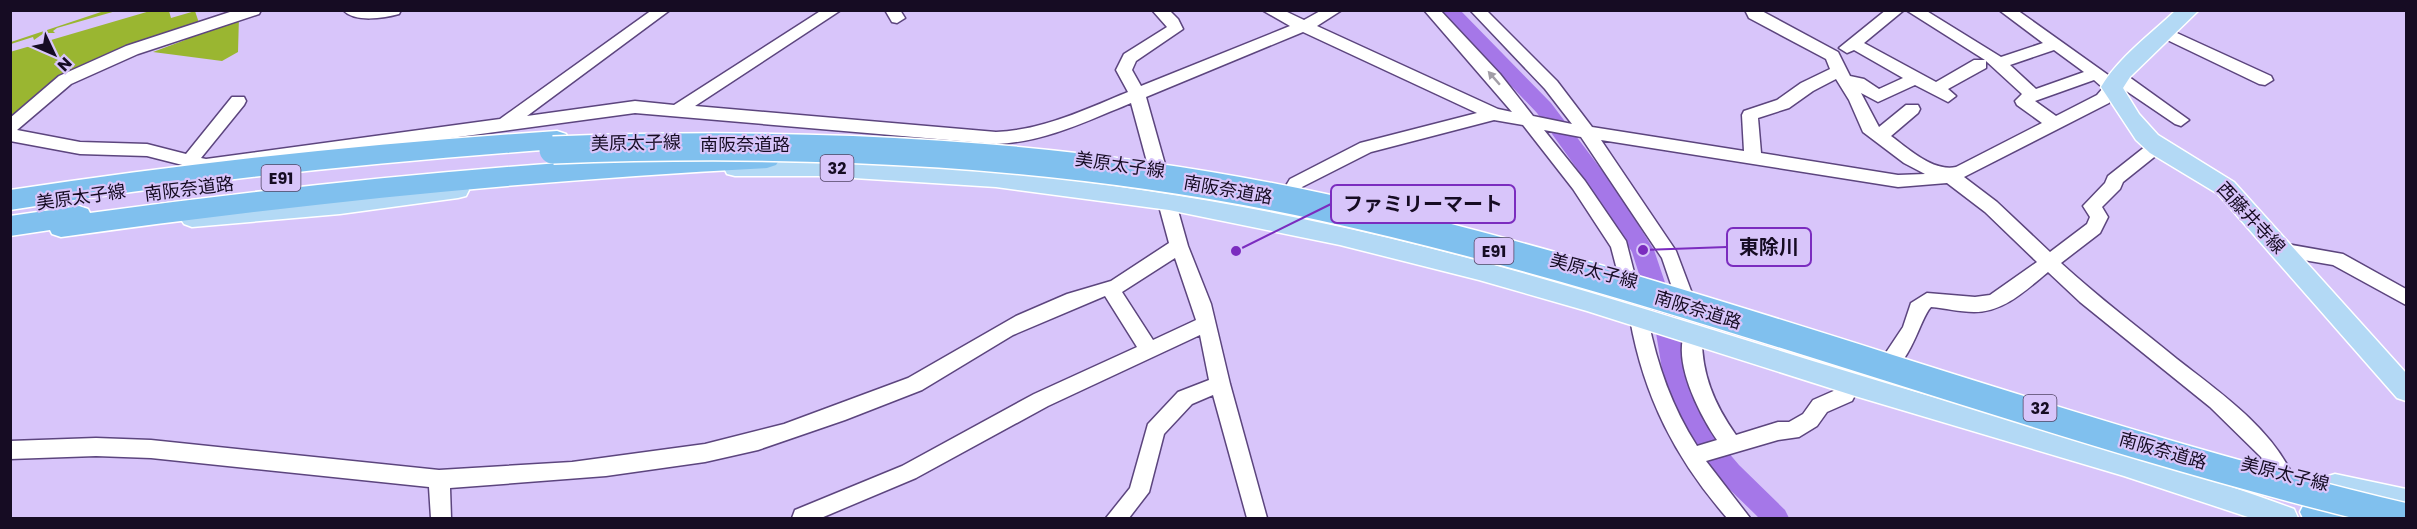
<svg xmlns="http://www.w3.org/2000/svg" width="2417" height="529" viewBox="0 0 2417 529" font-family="Poppins,'Noto Sans JP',sans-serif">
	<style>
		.green { fill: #9ab631 }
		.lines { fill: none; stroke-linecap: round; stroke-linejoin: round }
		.river { fill: #a577e8; fill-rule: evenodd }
		.minor-casing { stroke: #5c457e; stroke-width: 3 }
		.major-casing { stroke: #fff; stroke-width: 3 }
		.highway-casing { stroke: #fff; stroke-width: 3 }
		.minor { fill: #fff; fill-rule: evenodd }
		.major { fill: #b3d9f5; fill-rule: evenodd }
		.highway { fill: #80c0ee; fill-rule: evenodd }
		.highway-bridge-casing { stroke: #fff; stroke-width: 30; stroke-linecap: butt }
		.highway-bridge { stroke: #80c0ee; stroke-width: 27 }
		.oneway { fill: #a29ea7 }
		.labels { text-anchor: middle; stroke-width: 4.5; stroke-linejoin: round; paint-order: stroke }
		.shield { fill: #d8c5fa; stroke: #504464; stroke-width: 1.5 }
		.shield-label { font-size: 16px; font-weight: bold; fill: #160c23 }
		.street-label { font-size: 18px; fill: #160c23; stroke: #d8c5fa }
		.leader { fill: none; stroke: #7b2cbf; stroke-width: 2 }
		.callout-dot { fill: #7b2cbf; stroke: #d8c5fa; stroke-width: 2 }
		.callout { fill: #d8c5fa; stroke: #7b2cbf; stroke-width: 2 }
		.callout-label { font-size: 20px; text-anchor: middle; font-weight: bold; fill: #160c23 }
	</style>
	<rect width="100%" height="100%" fill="#d8c5fa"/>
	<path class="green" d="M107,10L116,11L57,28L53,31L55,33H44L34,40L33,37L11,44V42Z
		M150,11H169L171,18L195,11L200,26L62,79L22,115L11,114L10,52Z
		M239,16L238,52L222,61L153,52L185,40L184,35Z"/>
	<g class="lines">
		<path class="river" d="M1439,10H1460L1551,103L1616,189L1654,250L1678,321L1688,381L1710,431L1739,465L1785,510L1789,518H1759L1721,481L1691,446L1664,381L1654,321L1632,252L1600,201L1537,113Z"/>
		<g class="minor-casing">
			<path id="minor" d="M236,10H261L259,14L138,54L71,84L17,130L80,142L147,144L186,154L232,97H244L246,101L244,105L201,158L206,159L500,119L652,10H670L527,116L635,101L674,105L822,10H841L695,106L996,132C1043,130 1084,110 1128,92L1116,70L1124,54L1167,27L1152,10H1169L1178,19L1183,29L1136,61L1132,70L1141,86L1290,26L1262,10H1283L1304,20L1322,10H1342L1317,26L1498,109L1512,112L1424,10H1440L1500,74L1533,116L1572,124L1545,89L1470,10H1486L1557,81L1592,127L1744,151L1742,115L1744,111L1777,100L1801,83L1830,69L1826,59L1749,18L1745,10H1760L1838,52L1850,76L1864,79L1879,89L1903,78L1854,50L1847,53L1839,48L1886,10H1904L1864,43L1936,82L1974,60H1985L1906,10H1925L2001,57L2043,43L1999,10H2017L2111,77L2119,73L2125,74L2189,120L2181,126L2175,124L2119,86L2109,103L1964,177L1997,202L2050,252L2087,224L2090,217L2083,206L2105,183L2108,176L2151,142H2163L2165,146L2163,150L2123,182L2120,189L2102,207L2108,217L2100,233L2061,263C2098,297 2138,327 2177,359C2218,391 2269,426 2292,474L2289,480L2282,483L2275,480L2261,457L2210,407L2080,302L2048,272C2026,290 2004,312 1974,312C1959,312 1945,308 1931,307C1919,319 1908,377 1882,369L1879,363L1903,327L1911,303L1927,293L1975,297L1990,295L2037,262L1985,212L1947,183L1898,187L1601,140L1676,251L1693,296L1690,301L1684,303L1678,301L1675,296L1662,258L1581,137L1544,130L1585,181L1626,241L1636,280L1633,285H1621L1611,247L1573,189L1523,125L1494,120L1371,152L1302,187L1296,199H1284L1281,194L1290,179L1360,143L1477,113L1303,32L1146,97L1188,246L1211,304L1230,384L1267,518H1247L1213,395L1192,404L1164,434L1149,492L1129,518H1106L1130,488L1148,424L1178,392L1209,380L1200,335L1048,406L916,478L821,518H792L795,510L902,466L1034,394L1137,347L1105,296L1013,335L922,390L845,420L758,450L705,462L606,476L450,488L451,518H431L429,487L151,458L96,456L10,459V441L96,438L151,440L439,470L572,462L705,444L784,424L908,378L1016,316L1067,294L1111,281L1169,243L1131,103C1087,121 1045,142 996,144L635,113L206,171L147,156L80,154L10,141V118L59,76L126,46ZM2054,50L2084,72L2036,89L2010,65ZM1986,61L2022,94L2015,101L2017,105L2042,123L1956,167C1933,172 1909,149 1891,136L1918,113L1920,109L1918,105H1906L1879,127L1861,93L1878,102L1915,85L1948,102L1956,96L1948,89L1986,68ZM1836,79L1849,100L1863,132L1904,163L1925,174L1898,175L1761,153L1758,118L1789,108L1813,91ZM2094,80L2103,88L2097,95L2056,116L2035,101ZM1175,258L1196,320L1153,340L1122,292Z
				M343,10H401L399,14C384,18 355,23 343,10Z
				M885,10H900L905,18L897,23L892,22Z
				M2166,28L2271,76L2273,80L2265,85L2259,84L2161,37L2158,33L2161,29Z
				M2281,243L2343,254L2406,289V305L2333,265L2275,255L2272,250L2275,245Z
				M1639,312L1646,314L1648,319C1657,365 1672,407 1697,446L1717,440C1700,415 1671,360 1686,330L1693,327L1700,330L1702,335C1701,373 1714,404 1736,435L1778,422H1789L1803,414L1813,400L1838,389L1844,378L1851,376L1858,378L1861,384L1852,401L1827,412L1817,426L1799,437L1778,440L1706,461L1750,518H1727C1676,459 1644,398 1630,319L1632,314Z"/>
		</g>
		<g class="major-casing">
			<path id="major" d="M2176,10H2199L2130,77L2123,88L2139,114L2158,135L2234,182L2406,373V401L2397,398L2218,194L2150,153L2136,140L2101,87C2119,57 2151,34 2176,10Z
				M822,159C1027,168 1227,197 1425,247C1568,283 1708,329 1849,372C1998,418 2148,455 2294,509L2298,518H2251L2124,476L1855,396L1587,311L1479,280L1340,245L1169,210L996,187L822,176H735L727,174L724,168L727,162L735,160Z
				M458,182L466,184L469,190L466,196L458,198L340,214L192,227L184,224L180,218L184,212L192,209L340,196Z
				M2335,474L2406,489V513L2325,495L2321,486L2325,477Z"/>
		</g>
		<g class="highway-casing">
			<path id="highway" d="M557,131L566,134L569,140L566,146L557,149C374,162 192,181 10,210V190C192,162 374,143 557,131Z
				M767,150L776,153L780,159L776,165L767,168C531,180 295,204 61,237L52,234L50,230L10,236V216L79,206L88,209L90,213C314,182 541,161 767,150Z
				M2316,498L2351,508L2355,518H2303L2300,512L2305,502Z"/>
		</g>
		<use href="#minor" class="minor"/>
		<use href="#major" class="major"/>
		<use href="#highway" class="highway"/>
		<g class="highway-bridge-casing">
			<path id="highway-bridge" d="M553,150C812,140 1069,152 1322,207C1690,288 2040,431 2406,517"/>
		</g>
		<use href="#highway-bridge" class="highway-bridge"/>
	</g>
	<defs><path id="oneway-solid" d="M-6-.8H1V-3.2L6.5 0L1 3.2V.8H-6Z" transform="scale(1.5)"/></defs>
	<use class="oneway" href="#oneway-solid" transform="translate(1494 78) rotate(-131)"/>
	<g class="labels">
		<g class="shield">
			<rect x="820.5" y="155" width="33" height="26" rx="4.5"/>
			<rect x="261.5" y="165" width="39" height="26" rx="4.5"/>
			<rect x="1474.5" y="238" width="39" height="26" rx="4.5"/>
			<rect x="2023.5" y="395" width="33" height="26" rx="4.5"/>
		</g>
		<g class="shield-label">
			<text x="837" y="174">32</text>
			<text x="281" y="184">E91</text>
			<text x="1494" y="257">E91</text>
			<text x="2040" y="414">32</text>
		</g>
		<g class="street-label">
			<text transform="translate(636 143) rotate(-1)" y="6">美原太子線</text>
			<text x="745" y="151">南阪奈道路</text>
			<text transform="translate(1120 165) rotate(8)" y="6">美原太子線</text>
			<text transform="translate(189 189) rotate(-7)" y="6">南阪奈道路</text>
			<text transform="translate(1228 190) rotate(10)" y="6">南阪奈道路</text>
			<text transform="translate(81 197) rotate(-8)" y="6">美原太子線</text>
			<text transform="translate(2251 218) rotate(47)" y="6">西藤井寺線</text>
			<text transform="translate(1594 271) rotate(15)" y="6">美原太子線</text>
			<text transform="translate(1698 310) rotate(17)" y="6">南阪奈道路</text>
			<text transform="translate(2163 451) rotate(16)" y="6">南阪奈道路</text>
			<text transform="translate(2285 474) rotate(14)" y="6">美原太子線</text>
		</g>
	</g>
	<path class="leader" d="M1236 251L1331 204M1643 250L1727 247"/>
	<g class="callout-dot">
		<circle cx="1236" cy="251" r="6"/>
		<circle cx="1643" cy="250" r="6"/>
	</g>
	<g class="callout">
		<rect x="1331" y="185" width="184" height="38" rx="6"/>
		<rect x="1727" y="228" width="84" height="38" rx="6"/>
	</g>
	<g class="callout-label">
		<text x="1423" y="211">ファミリーマート</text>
		<text x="1769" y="254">東除川</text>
	</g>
	<rect width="2417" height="529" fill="none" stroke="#160c23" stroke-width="24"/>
	<g transform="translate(54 54) rotate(134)" stroke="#d8c5fa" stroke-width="4.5" paint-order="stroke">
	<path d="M0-4.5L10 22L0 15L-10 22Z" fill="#160c23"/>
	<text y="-9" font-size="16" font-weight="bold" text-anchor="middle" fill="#160c23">N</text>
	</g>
</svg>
